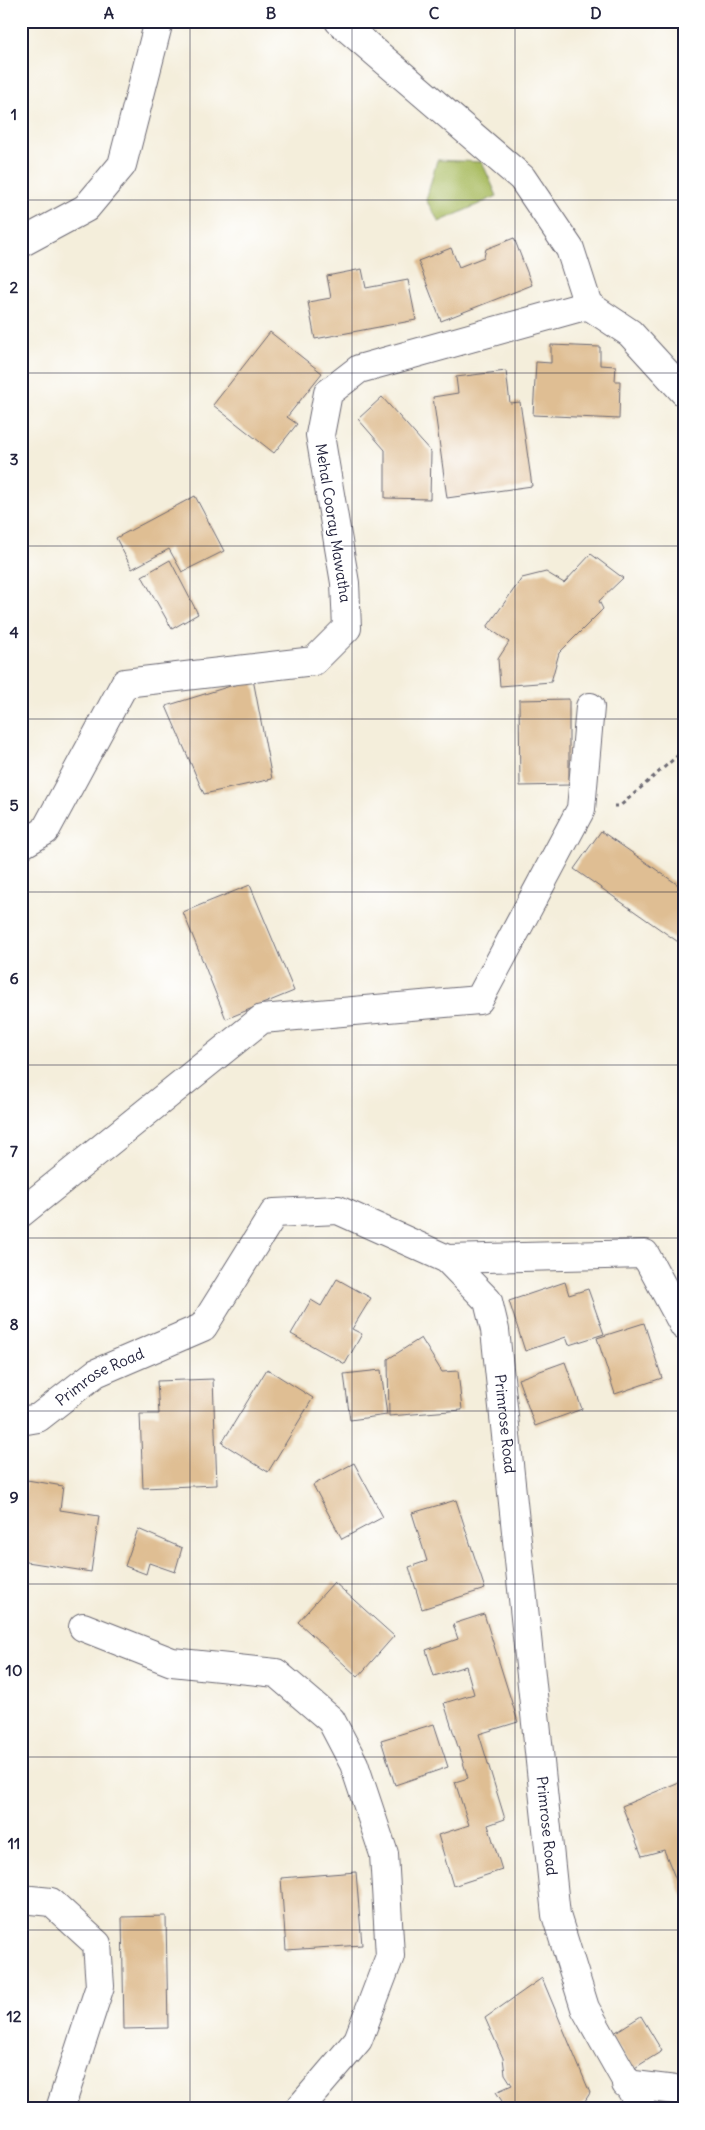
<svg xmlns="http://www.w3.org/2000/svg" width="705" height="2130" viewBox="0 0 705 2130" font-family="Delius,sans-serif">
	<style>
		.green { fill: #a9bc60; stroke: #666f4e }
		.building { fill: #dfbe93 }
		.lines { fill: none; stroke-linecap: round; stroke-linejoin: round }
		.minor-casing { stroke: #6c6973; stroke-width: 30 }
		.path { stroke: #6c6973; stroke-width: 3; stroke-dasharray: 4 4; stroke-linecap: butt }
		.minor { stroke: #fff; stroke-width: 28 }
		.grid { fill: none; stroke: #22223b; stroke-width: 1; stroke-opacity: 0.55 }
		.labels { text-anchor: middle; stroke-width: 4; stroke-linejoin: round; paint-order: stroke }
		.street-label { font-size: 15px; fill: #22223b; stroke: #fff }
		.neatline { fill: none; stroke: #22223b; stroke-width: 2 }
		.grid-label { font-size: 16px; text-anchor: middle; font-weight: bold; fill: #22223b }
	</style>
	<rect width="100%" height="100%" fill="#fff"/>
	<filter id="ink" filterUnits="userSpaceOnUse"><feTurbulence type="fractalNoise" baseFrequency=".02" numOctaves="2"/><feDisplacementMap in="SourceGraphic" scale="10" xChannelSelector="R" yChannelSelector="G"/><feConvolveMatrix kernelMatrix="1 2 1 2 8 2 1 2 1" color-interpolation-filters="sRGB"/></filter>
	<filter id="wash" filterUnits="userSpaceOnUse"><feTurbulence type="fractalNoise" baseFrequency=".0096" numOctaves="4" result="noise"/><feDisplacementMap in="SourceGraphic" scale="20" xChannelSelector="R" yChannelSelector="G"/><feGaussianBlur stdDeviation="1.12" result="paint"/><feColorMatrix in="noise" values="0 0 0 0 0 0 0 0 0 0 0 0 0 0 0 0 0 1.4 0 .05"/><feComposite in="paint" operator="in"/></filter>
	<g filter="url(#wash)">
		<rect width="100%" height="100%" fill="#f4eedb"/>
		<path class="green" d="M437,160L482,162L497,196L439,222L426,200Z"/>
		<g id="blocks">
			<path class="building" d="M514,238L532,285L441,321L418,261L451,248L459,267L484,257L486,249Z
				M362,269L366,288L408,280L416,320L315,339L308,302L331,298L327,276Z
				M270,332L322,373L287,417L297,424L274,453L213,405Z
				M551,345L600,347V365L616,366L615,381H620L619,419L533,415L536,362L551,363Z
				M506,371L510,403L520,402L532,486L447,498L433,397L458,393L456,377Z
				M382,397L431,452L430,499L385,498V450L358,419Z
				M195,496L224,551L182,572L169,549L132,569L116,538Z
				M591,554L623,578L599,601L603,609L559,653L551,682L500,686L498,659L509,642L487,627L522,578L546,572L564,583Z
				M170,560L198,614L172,629L142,576Z
				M253,679L272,779L204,794L166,706Z
				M569,699V785L520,786L519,700Z
				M601,831L684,889V946L574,869Z
				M250,885L294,991L226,1019L183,912Z
				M337,1279L371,1298L352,1329L362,1334L345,1364L291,1334L311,1300L321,1306Z
				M565,1282L569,1295L588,1289L604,1334L569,1345L566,1337L525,1351L509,1301Z
				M644,1323L662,1378L615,1394L597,1338Z
				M421,1338L442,1372L458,1371L462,1410L389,1416L388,1359Z
				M565,1362L582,1409L535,1426L518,1379Z
				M267,1369L313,1398L268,1472L222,1443Z
				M381,1370L387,1415L350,1420L344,1374Z
				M213,1379L217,1485L143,1488L140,1414H159L157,1381Z
				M354,1463L383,1517L342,1539L313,1485Z
				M27,1480L63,1486L60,1510L99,1516L91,1572L21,1561V1519Z
				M456,1500L485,1589L422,1609L409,1567L427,1561L412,1513Z
				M138,1529L182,1548L175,1572L149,1563L146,1574L125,1566Z
				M334,1582L394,1636L358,1677L298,1622Z
				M484,1614L518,1722L479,1734L505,1819L488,1825L502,1870L453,1886L438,1835L469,1825L455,1782L468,1778L444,1703L474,1694L466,1666L434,1676L426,1650L458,1639L453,1624Z
				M434,1724L448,1767L395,1785L381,1740Z
				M684,1780V1900L664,1850L642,1856L622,1806Z
				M356,1872L362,1945L286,1950L281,1878Z
				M166,1916L168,2028L124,2029L122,1917Z
				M542,1978L590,2093L580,2109H507L496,2092L512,2085L505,2074L503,2058L485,2018Z
				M641,2016L662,2051L633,2069L611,2035Z"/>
		</g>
	</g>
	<g filter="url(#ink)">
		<use href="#blocks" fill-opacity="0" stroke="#6c6973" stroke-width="1"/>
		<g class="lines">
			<g class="minor-casing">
				<g id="minor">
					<path d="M339,21L522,178L570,249L588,305"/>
					<path d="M21,243L86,208L122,165L159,21"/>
					<path d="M21,845L45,831L125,683L314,661L347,628L345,583L320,435L328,393L359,369L588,305L630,333L684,392"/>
					<path d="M21,1213L262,1019L479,1000L581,809L590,707"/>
					<path d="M447,1259L645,1254L684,1326"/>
					<path id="s1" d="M21,1421L38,1418L96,1373L203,1327L274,1213L338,1210L447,1259L488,1301L495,1330L556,1915L585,2008L642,2109"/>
					<path d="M83,1627L172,1662L276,1673L331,1720L354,1764L384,1854L390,1956L358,2040L299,2109"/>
					<path d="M21,1899L51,1902L97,1944L100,1986L60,2109"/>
					<path d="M626,2084L684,2091"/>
				</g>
			</g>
			<path class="path" d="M614,806H620L684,750"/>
			<use href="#minor" class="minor"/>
		</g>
	</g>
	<path class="grid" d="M190,21V2109M352,21V2109M515,21V2109M21,200H684M21,373H684M21,546H684M21,719H684M21,892H684M21,1065H684M21,1238H684M21,1411H684M21,1584H684M21,1757H684M21,1930H684"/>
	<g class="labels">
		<g class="street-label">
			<text transform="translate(333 523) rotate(81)" y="5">Mehal Cooray Mawatha</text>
			<text dy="5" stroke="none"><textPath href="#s1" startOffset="92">Primrose Road</textPath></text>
			<text dy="5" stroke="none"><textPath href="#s1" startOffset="708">Primrose Road</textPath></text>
			<text dy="5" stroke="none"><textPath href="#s1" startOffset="1112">Primrose Road</textPath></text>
		</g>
	</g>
	<rect width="705" height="2130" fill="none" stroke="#fff" stroke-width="55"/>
	<rect x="28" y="28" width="650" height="2074" class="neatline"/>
	<g class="grid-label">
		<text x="109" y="19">A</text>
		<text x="271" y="19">B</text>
		<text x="434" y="19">C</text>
		<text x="596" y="19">D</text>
		<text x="14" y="120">1</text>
		<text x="14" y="293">2</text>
		<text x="14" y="465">3</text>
		<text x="14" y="638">4</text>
		<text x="14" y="811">5</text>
		<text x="14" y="984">6</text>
		<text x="14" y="1157">7</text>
		<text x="14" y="1330">8</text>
		<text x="14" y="1503">9</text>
		<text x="14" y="1676">10</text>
		<text x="14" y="1849">11</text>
		<text x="14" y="2022">12</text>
	</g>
</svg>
